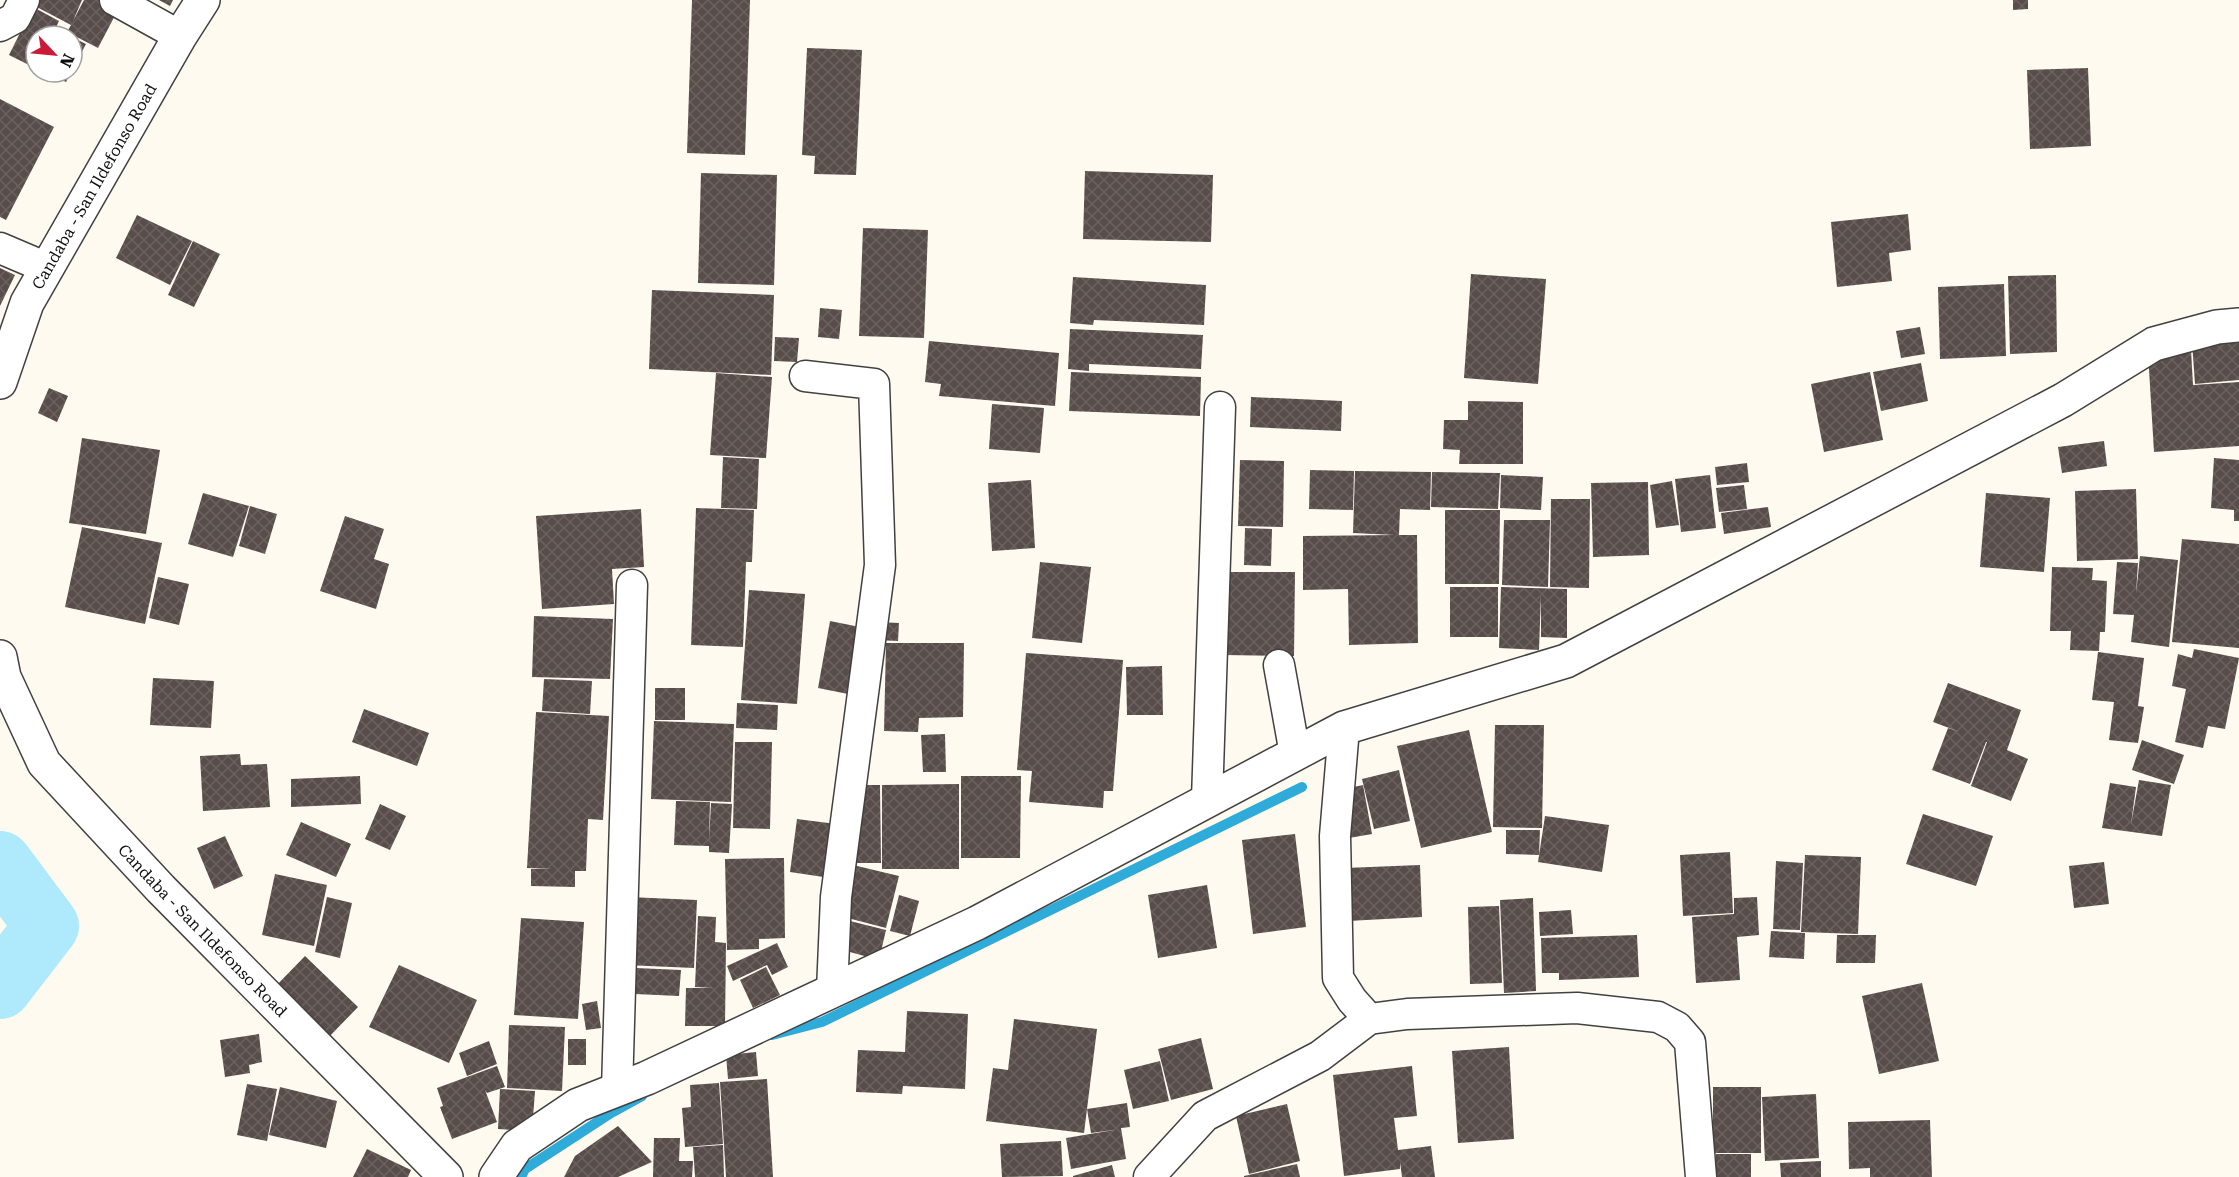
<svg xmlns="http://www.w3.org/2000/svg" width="2239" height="1177" viewBox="0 0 2239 1177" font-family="'Roboto Serif',serif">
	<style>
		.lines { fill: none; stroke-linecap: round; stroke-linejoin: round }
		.stream { stroke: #2fabd9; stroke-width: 10 }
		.river { stroke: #afe9fc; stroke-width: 64 }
		.building { fill: url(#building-cross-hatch) }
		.minor-casing { stroke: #414141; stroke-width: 33 }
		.tertiary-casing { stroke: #414141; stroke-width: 36 }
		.minor { stroke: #fff; stroke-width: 30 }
		.tertiary { stroke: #fff; stroke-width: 33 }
		.labels { text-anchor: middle; stroke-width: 6; stroke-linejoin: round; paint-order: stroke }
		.street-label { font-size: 16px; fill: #0e0e0e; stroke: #fff }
	</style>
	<defs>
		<pattern id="building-cross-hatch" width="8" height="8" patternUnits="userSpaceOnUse" patternTransform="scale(1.5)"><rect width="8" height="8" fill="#584d4a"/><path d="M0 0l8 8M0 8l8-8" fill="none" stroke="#6b6260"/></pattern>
	</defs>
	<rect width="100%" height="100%" fill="#fffaf0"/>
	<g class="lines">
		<path class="stream" d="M772,1035L822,1022L1302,787
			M521,1177L525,1169L611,1113L642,1096"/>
		<path class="river" d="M0,863L47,926L0,987"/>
	</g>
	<path class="building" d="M33,0H82L73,21L84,0H108L120,6L98,48L67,32L71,25L31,4Z
		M159,0H173L170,6Z
		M692,0H750L745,155L687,153Z
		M2013,0H2028V9L2013,10Z
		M33,7L59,21L52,36H36L35,68L9,55Z
		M57,29L70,36H54Z
		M72,37L86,44L72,71Z
		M807,48L862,50L856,175L814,174L815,156L802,155Z
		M2088,68L2091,146L2030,149L2027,70Z
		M45,72H71L66,82Z
		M0,99L54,127L6,220L0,217Z
		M1085,171L1213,175L1211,242L1083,239Z
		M701,173L777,175L774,285L698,283Z
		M1908,214L1911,250L1889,253L1892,281L1837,287L1831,222Z
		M137,215L192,241L170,285L116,258Z
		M863,228L928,230L924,338L859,336Z
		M193,241L220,254L194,307L168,295Z
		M0,268L15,275L0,306Z
		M1471,274L1546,279L1538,384L1464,378Z
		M2056,275L2057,352L2010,354L2008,276Z
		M1073,277L1206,285L1204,325L1094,320L1093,325L1070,323Z
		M2004,284L2006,356L1940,359L1938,287Z
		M652,290L774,295L771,375L649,369Z
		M820,308L842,310L839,339L818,337Z
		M1920,327L1925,354L1901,358L1896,331Z
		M1070,329L1203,335L1201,369L1089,364V371L1068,369Z
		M775,337L799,338L797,362L774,361Z
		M2239,339V380L2195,384L2192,342Z
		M929,341L1059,353L1055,406L939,396L941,384L925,382Z
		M2191,350L2193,385L2239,382V446L2154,452L2148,353Z
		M1921,363L1928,401L1881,411L1873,372Z
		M1071,372L1201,377L1200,416L1069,411Z
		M1870,372L1883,440L1824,452L1811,384Z
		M716,373L772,377L766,458L710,455Z
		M49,388L68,396L57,422L38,413Z
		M1251,397L1342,401L1341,431L1250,427Z
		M1468,401L1523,402V464H1459L1460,450L1443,449L1444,420H1468Z
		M992,404L1044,408L1040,453L989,449Z
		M82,438L160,450L146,534L69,523Z
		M2104,441L2107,466L2062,473L2058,447Z
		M723,457L759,459L757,509L721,508Z
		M2214,458L2239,460V521H2234V510L2211,508Z
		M1240,460L1284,461L1283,527L1238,526Z
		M1747,463L1749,482L1717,485L1715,467Z
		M1310,470L1354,471L1353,510L1309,509Z
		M1355,471L1431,472L1430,510L1400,509L1399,535H1417L1418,643L1349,645L1348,589L1303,590V536L1395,535L1353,533Z
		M1432,472L1500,473L1498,509L1431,507Z
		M1501,475L1543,477L1541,510L1500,508Z
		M1710,475L1716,528L1681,532L1675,479Z
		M1031,480L1035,548L992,551L988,483Z
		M1672,481L1679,525L1656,528L1650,485Z
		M1648,482L1649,555L1593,557L1591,483Z
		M1744,485L1747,509L1719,512L1716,488Z
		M2136,489L2138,559L2077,561L2075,491Z
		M203,493L249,506L233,557L188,544Z
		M1986,493L2050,498L2044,572L1980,567Z
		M1551,499H1590L1589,588L1550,587Z
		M250,506L277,514L265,554L239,546Z
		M1768,507L1771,527L1724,534L1721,513Z
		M696,508L754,510L752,562H746L743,647L691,645Z
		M641,509L644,567L612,569L614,604L542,609L536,516Z
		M1445,510H1500L1499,584H1445Z
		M345,516L384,529L374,559L389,564L376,609L320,591Z
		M1504,520H1550L1548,587L1502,585Z
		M82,527L162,543L145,624L65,607Z
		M1245,528L1272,529L1271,566L1244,565Z
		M2182,539L2239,544V648L2172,642Z
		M2140,556L2178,560L2169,647L2131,642L2134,615L2113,614L2117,562L2138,563L2136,594Z
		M1040,562L1091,567L1082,643L1032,638Z
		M2052,567L2093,568L2092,580L2107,581L2105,632H2100L2099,651L2070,650L2071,631H2050Z
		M1225,572H1295L1294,656L1224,655Z
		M158,577L189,584L179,625L149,618Z
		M1450,587H1498V637H1450Z
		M1501,587L1567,589V638L1541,637V595L1539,650L1499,648Z
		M749,590L805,594L797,704L741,700Z
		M534,616L613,619L610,679L532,677Z
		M830,621L860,627L848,694L818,688Z
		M877,622L899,623L898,641L876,640Z
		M886,643H964L963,717L919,718L918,732L884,731Z
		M2194,649L2239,658L2225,729L2208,726L2203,748L2175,742L2186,689L2172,686L2178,654L2192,658Z
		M2098,652L2144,658L2138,706L2144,707L2138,743L2109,740L2114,702L2092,700Z
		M1026,653L1123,660L1113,791H1104L1103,808L1029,802L1032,771L1017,770Z
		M1162,666L1163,715H1127L1126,667Z
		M153,678L214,681L211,728L150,725Z
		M544,679L592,681L590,714L542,711Z
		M1948,683L2021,710L2007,750L2028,759L2011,801L1971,786L1987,742H1986L1970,784L1932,770L1948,728L1960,732L1933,722Z
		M655,688H685V720H655Z
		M737,703L778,705L777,730L736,728Z
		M364,709L429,733L417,766L352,742Z
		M536,712L609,716L603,820L588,819L586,871H575V887L531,886V869H552L527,868Z
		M654,721L734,724L731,802L651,799Z
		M1495,725H1544L1542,828L1493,827Z
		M1469,730L1492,832L1421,848L1397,746Z
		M945,734L946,772H923L921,735Z
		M2142,740L2184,755L2174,784L2132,770Z
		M735,742H772L770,829L733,828Z
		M240,754L241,765L267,764L270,807L203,811L200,756Z
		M1399,770L1410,821L1374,829L1362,779Z
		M360,776L361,804L291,807V779Z
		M961,776H1021L1020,858H961Z
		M2139,780L2171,785L2162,836L2102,828L2110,783L2136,787L2131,824Z
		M959,784V869H882V785Z
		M854,785H880L881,863H855Z
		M1363,785L1372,834L1349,838L1340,790Z
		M676,801L710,802L709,841L711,803L732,804L729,853L709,852V846L674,845Z
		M380,804L406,816L390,850L365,839Z
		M1923,814L1993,836L1976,886L1906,864Z
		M1545,816L1609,825L1602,872L1538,862Z
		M797,819L844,825L837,879L790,872Z
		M301,822L351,844L336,877L286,855Z
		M1506,830H1540L1539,855L1506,854Z
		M1295,834L1306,927L1253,934L1242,840Z
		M225,836L243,876L214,889L197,848Z
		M1730,852L1733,913L1683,916L1680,855Z
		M1805,855L1861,857L1858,934L1801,932Z
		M784,858L785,938L759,939V949L727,950L725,859Z
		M1776,861L1803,863L1800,930L1773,929Z
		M2104,862L2109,904L2074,908L2069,866Z
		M853,865L899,876L886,928L840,916Z
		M1420,865L1422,917L1348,921L1345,868Z
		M275,874L327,885L314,946L262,935Z
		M1207,885L1217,948L1158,958L1148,895Z
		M899,895L919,901L910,936L890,931Z
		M327,897L352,903L340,958L315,952Z
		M629,897L697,900L694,968L626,965Z
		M1757,897L1759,935L1737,937L1740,980L1696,983L1692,917L1734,914V898Z
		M1533,898L1536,991L1504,993L1500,900Z
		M1499,906L1502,983L1470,984L1468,907Z
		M1571,910L1573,934L1540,936L1539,912Z
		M698,916L716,917L715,942L726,943L725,1026H685L686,988H713L695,987Z
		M521,918L584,922L578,1019L514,1015Z
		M846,920L886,930L879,960L839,949Z
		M1771,931L1805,933L1804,959L1769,957Z
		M1637,935L1639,977L1559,980V973H1542L1541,938Z
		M1837,935H1876L1875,963H1836Z
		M777,943L788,967L772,975L767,965L733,981L727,966Z
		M305,956L358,1007L325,1041L272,990Z
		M399,965L477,1000L449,1063L369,1027Z
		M766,967L780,995L753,1008L740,980Z
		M636,968L681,970L679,996L635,994Z
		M1922,983L1939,1061L1879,1074L1862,996Z
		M597,1001L601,1028L586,1030L582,1004Z
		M907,1011L968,1014L965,1089L903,1086L902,1094L856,1092L858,1050L905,1052Z
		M1014,1019L1097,1029L1084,1133L986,1121L993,1068L1008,1070Z
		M509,1025L565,1027L562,1091L507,1088Z
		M259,1034L262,1062L249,1065L250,1073L225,1077L220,1040Z
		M1201,1038L1213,1089L1171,1100L1158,1049Z
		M568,1039H586V1065H568Z
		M489,1041L497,1064L467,1076L459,1053Z
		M1509,1047L1514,1139L1458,1143L1452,1051Z
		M756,1052L758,1076L728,1079L726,1055Z
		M1160,1061L1169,1101L1133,1109L1124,1070Z
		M497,1066L505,1087L487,1093L485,1090L497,1122L452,1139L440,1107L443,1106L437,1088Z
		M1412,1066L1417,1116L1394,1118L1398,1150L1431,1146L1435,1177H1402L1400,1162V1169L1344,1176L1333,1075Z
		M767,1079L773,1177H726L720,1082Z
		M719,1083L723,1144L685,1147L682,1108L691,1107L690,1085Z
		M247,1084L277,1089L267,1141L237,1135Z
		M280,1087L337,1101L326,1148L269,1135Z
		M1713,1087H1761V1153H1713Z
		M500,1089L535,1091L532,1131L498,1129Z
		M1816,1094L1819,1158L1765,1161L1762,1097Z
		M1127,1103L1130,1127L1121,1128L1126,1159L1071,1169L1066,1138L1114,1130L1091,1133L1087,1109Z
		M1287,1104L1300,1161L1249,1174L1236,1116Z
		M1930,1120L1932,1177H1870V1168L1849,1169L1848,1122Z
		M618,1126L652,1162L618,1177H564L575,1156Z
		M654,1138H680L679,1161H693L692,1177H653Z
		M1061,1141L1063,1176L1002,1177L1000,1144Z
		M723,1145L724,1177H695L693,1147Z
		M367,1149L411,1170L408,1177H353Z
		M1716,1154H1751V1177H1715Z
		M1821,1161V1177H1781L1780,1163Z
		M1297,1164L1300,1177H1244V1176Z
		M1112,1165L1115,1177H1073V1176Z"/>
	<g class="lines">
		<g class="minor-casing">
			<path id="minor" d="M115,0L180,36
				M0,26L15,18L24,0
				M0,248L47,268
				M805,376L874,384L880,565L836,897L832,991
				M1279,665L1295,754
				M1344,728L1335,836L1338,978L1352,1000L1369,1019L1407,1014L1577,1008L1658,1017L1677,1027L1690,1042L1701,1177
				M1207,800L1220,407
				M617,1090L632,585
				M1149,1177L1205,1116L1320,1056L1369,1019"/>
		</g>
		<g class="tertiary-casing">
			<g id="tertiary">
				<path id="s1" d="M0,382L27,303L180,36L203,0"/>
				<path id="s2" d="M0,657L4,677L44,763L161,889L446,1177"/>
				<path d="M496,1177L517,1146L578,1105L647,1078L977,923L1344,728L1566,661L2063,400L2154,344L2217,327L2239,325"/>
			</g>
		</g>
		<use href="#minor" class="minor"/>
		<use href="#tertiary" class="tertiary"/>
	</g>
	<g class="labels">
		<g class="street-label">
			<text dy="6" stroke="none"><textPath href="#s1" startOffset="218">Candaba - San Ildefonso Road</textPath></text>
			<text dy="6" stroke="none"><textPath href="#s2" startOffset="346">Candaba - San Ildefonso Road</textPath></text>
		</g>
	</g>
	<g transform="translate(54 54) rotate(116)"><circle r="28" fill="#ffffff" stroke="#9f9f9f" stroke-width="1.5"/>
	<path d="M0-4.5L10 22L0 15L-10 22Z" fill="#cb1938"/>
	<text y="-9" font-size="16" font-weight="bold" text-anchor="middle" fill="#0e0e0e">N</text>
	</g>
</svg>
